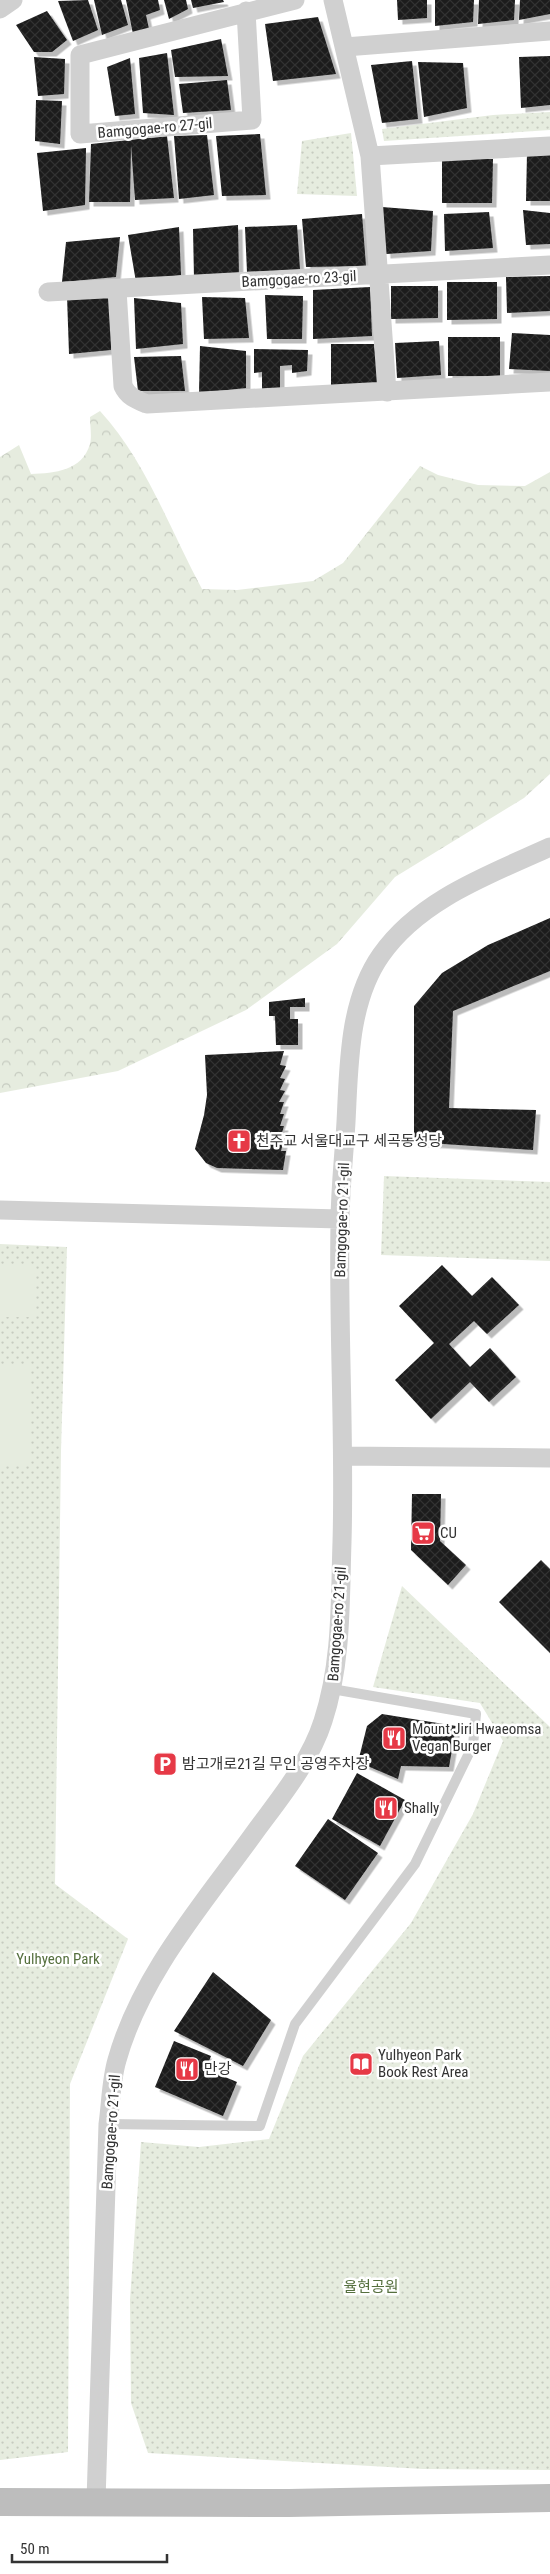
<svg xmlns="http://www.w3.org/2000/svg" width="550" height="2574" viewBox="0 0 550 2574" font-family="'Roboto Condensed','Noto Sans KR',sans-serif">
	<style>
		.forest { fill: url(#forest-crowns) }
		.park { fill: url(#park-dots) }
		.garden { fill: #e6ecdf }
		.building { fill: url(#building-cross-hatch); filter: url(#shadow) }
		.lines { fill: none; stroke-linecap: round; stroke-linejoin: round }
		.lane { stroke: #d0d0d0; stroke-width: 10 }
		.street { stroke: #d0d0d0; stroke-width: 19 }
		.secondary { stroke: #bdbdbd; stroke-width: 28 }
		.labels { text-anchor: middle; stroke-width: 5; stroke-linejoin: round; paint-order: stroke }
		.street-label { font-size: 15px; fill: #333; stroke: #fff }
		.poi-label { font-size: 15px; fill: #333; stroke: #fff; text-anchor: start }
		.park-label { font-size: 15px; fill: #56703f; stroke: #fff }
	</style>
	<defs>
		<pattern id="forest-crowns" width="20" height="18" patternUnits="userSpaceOnUse" patternTransform="scale(1.25)"><rect width="20" height="18" fill="#e6ecdf"/><path d="M2 6a3 3 0 1 1 6 0M12 15a3 3 0 1 1 6 0" fill="none" stroke="#c6cbc0"/></pattern>
		<pattern id="park-dots" width="8" height="8" patternUnits="userSpaceOnUse" patternTransform="scale(1.25)"><rect width="8" height="8" fill="#e6ecdf"/><path d="M2 2h.1M6 6h.1" fill="none" stroke="#c6cbc0" stroke-width="1.8" stroke-linecap="round"/></pattern>
		<pattern id="building-cross-hatch" width="8" height="8" patternUnits="userSpaceOnUse" patternTransform="scale(1.25)"><rect width="8" height="8" fill="#1a1a1a"/><path d="M0 0l8 8M0 8l8-8" fill="none" stroke="#333"/></pattern>
		<filter id="shadow"><feDropShadow dx="4.5" dy="4.5" stdDeviation="0" flood-color="#0004"/></filter>
	</defs>
	<rect width="100%" height="100%" fill="#fff"/>
	<path class="forest" d="M100,411C146,461 170,530 202,589L237,590L313,581L343,563L420,466L438,475L478,485L525,486L550,472V774L524,798L395,877L337,944L246,1010L118,1071L0,1093V457L19,445L31,474C55,473 82,471 90,444C92,436 90,425 90,417Z"/>
	<path class="park" d="M550,112V130L384,141L382,129L493,115Z
		M351,133L357,196L297,194L302,141Z
		M384,1176L550,1182V1261L381,1255Z
		M0,1244L67,1247L61,1451L55,1884L128,1939L70,2084L68,2452L0,2460Z
		M402,1586L550,1727V2470L423,2469L148,2453L131,2403L130,2300L141,2142L199,2147L269,2139L303,2056L411,1923L473,1814L503,1741L480,1703L373,1687Z"/>
	<path class="garden" d="M0,1266H35L34,1317H0Z
		M0,1364H30V1466H0Z"/>
	<path class="building" d="M88,0L98,30L73,41L58,1Z
		M94,0H121L128,25L102,35Z
		M126,0H158L160,10L146,15L149,29L133,34Z
		M164,0H186L188,9L169,19Z
		M191,0H223L224,2L193,8Z
		M397,0H427V18L398,20Z
		M435,0H474L473,22L435,26Z
		M479,0H515L514,20L478,24Z
		M520,0H550V14L519,20Z
		M47,11L67,40L52,52H34L16,25Z
		M318,17L336,74L273,81L265,24Z
		M221,39L228,76L175,77L171,50Z
		M167,53L174,115L143,113L139,58Z
		M550,56V105L521,108L519,57Z
		M34,57L65,59L64,94L38,96Z
		M130,58L135,114L115,116L107,67Z
		M412,61L418,119L382,123L371,65Z
		M418,62L463,63L467,108L424,117Z
		M227,80L231,110L183,113L179,84Z
		M36,100L62,101L60,144L35,141Z
		M260,134L266,195L222,196L216,136Z
		M207,135L214,195L179,199L174,136Z
		M167,136L174,198L135,200L131,145L130,202H89L91,144Z
		M86,148L85,205L43,211L37,153Z
		M527,153H550V201H526Z
		M442,158L493,159L492,203H442Z
		M382,207L433,211L431,251L386,254Z
		M523,210L550,213V244L526,245Z
		M489,212L493,248L445,251L444,214Z
		M362,214L366,266L306,267L302,219Z
		M238,225L239,275L194,278L193,229Z
		M297,225L300,270L247,272L245,227Z
		M179,227L181,275L136,282L128,235Z
		M120,237L116,277L62,282L66,242Z
		M550,276V311L507,313L506,277Z
		M447,282H497V319L447,320Z
		M391,286H438V318L391,319Z
		M370,287L372,336L313,339V290Z
		M265,295L303,296L302,339H267Z
		M67,296L115,298L111,350L69,354Z
		M202,297L245,298L249,338L204,339Z
		M134,298L181,303L183,344L136,349Z
		M512,333L550,335V371L509,369Z
		M448,337H500V376H448Z
		M439,341L441,375L397,378L395,343Z
		M331,344H374L379,385L331,386Z
		M200,346L246,351V388L199,393Z
		M254,349L308,350L307,371L292,373V365L280,366V390L262,392V372L254,373Z
		M181,356L185,391H138L134,357Z
		M550,918V971L453,1011L449,1108L536,1110L533,1150L414,1142V1006L442,973L488,945Z
		M305,998V1007H290V1019H298V1045H276L275,1016H269V1002Z
		M284,1051L280,1065L286,1066L280,1078L285,1079L280,1090L285,1091L279,1102H284L280,1114H284L280,1126H284L280,1139H284L281,1151H286L283,1170L217,1168L206,1163L195,1149L204,1115L207,1095L205,1055Z
		M442,1265L472,1296L492,1277L519,1305L487,1334L474,1321L449,1344L470,1367L490,1348L516,1377L489,1402L470,1382L431,1419L395,1380L434,1343L399,1306Z
		M412,1494H441L440,1541L466,1565L448,1585L411,1550Z
		M541,1560L550,1569V1653L499,1602Z
		M382,1714L456,1726L449,1767L401,1766L398,1779L358,1762L367,1726Z
		M357,1773L405,1800L380,1846L332,1819Z
		M328,1819L378,1853L345,1900L295,1866Z
		M213,1972L271,2020L243,2066L174,2031Z
		M174,2041L211,2056L206,2069L237,2082L223,2116L155,2087Z"/>
	<g class="lines">
		<path class="lane" d="M108,2124L260,2126L295,2024L415,1864L473,1745L476,1714L332,1689"/>
		<path class="street" d="M333,0L370,156L387,392
			M0,9L13,0
			M246,11L252,120L80,134V55L295,0
			M345,47L550,31
			M370,156L550,146
			M117,290L123,386C128,397 137,400 147,404L550,382
			M48,292L550,265
			M0,1210L340,1219
			M343,1456L550,1458
			M96,2501L108,2124C111,2103 111,2080 117,2060C141,1974 204,1903 255,1832C280,1798 310,1762 323,1721C342,1663 340,1602 342,1542C345,1436 338,1330 340,1224C340,1190 344,1156 346,1122C349,1067 348,1002 381,955C420,899 491,874 550,847"/>
		<path class="secondary" d="M0,2502L289,2503L550,2498"/>
	</g>
	<defs>
		<g id="church-square" transform="scale(1.25)"><rect x="-9" y="-9" width="18" height="18" rx="4" fill="#e63946" stroke="#fff"/><path d="M-1.2-6h2.4v3.5h3.3v2.4h-3.3V6h-2.4V-.1h-3.3v-2.4h3.3Z" fill="#fff"/></g>
		<g id="supermarket-square" transform="scale(1.25)"><rect x="-9" y="-9" width="18" height="18" rx="4" fill="#e63946" stroke="#fff"/><path d="M-6-5.5h2.5l.6 2H6L4.5 2H-2.5L-4.4-4H-6ZM-1.5 3.2a1.3 1.3 0 1 0 .1 0ZM3 3.2a1.3 1.3 0 1 0 .1 0Z" fill="#fff"/></g>
		<g id="restaurant-square" transform="scale(1.25)"><rect x="-9" y="-9" width="18" height="18" rx="4" fill="#e63946" stroke="#fff"/><path d="M-5-6h1v4h1v-4h1v4h1v-4h1v5L-1.5 .5V6h-2V.5L-5-1ZM5-6V6H3V1.5H1.5Q1.5-4 5-6Z" fill="#fff"/></g>
		<g id="parking-square" transform="scale(1.25)"><rect x="-9" y="-9" width="18" height="18" rx="4" fill="#e63946" stroke="#fff"/><path d="M-3.5-5.5H1a3.5 3.5 0 0 1 0 7H-1V5.5H-3.5ZM-1-3.4V-.6H.8a1.4 1.4 0 0 0 0-2.8Z" fill="#fff"/></g>
		<g id="library-square" transform="scale(1.25)"><rect x="-9" y="-9" width="18" height="18" rx="4" fill="#e63946" stroke="#fff"/><path d="M-6-4Q-3-5.5-.7-3.5V5Q-3 3-6 4ZM6-4Q3-5.5 .7-3.5V5Q3 3 6 4Z" fill="#fff"/></g>
	</defs>
	<g fill-rule="evenodd">
		<use href="#church-square" x="239" y="1141"/>
		<use href="#supermarket-square" x="423" y="1533"/>
		<use href="#restaurant-square" x="394" y="1738"/>
		<use href="#parking-square" x="165" y="1764"/>
		<use href="#restaurant-square" x="386" y="1808"/>
		<use href="#library-square" x="361" y="2064"/>
		<use href="#restaurant-square" x="187" y="2069"/>
	</g>
	<g class="labels">
		<g class="street-label">
			<text transform="translate(155 128) rotate(-5)" y="5">Bamgogae-ro 27-gil</text>
			<text transform="translate(299 279) rotate(-3)" y="5">Bamgogae-ro 23-gil</text>
			<text transform="translate(342 1220) rotate(-88)" y="5">Bamgogae-ro 21-gil</text>
			<text transform="translate(337 1624) rotate(-86)" y="5">Bamgogae-ro 21-gil</text>
			<text transform="translate(111 2132) rotate(-86)" y="5">Bamgogae-ro 21-gil</text>
		</g>
		<g class="poi-label">
			<text x="256" y="1146">천주교 서울대교구 세곡동성당</text>
			<text x="440" y="1538">CU</text>
			<text x="412" y="1734">Mount Jiri Hwaeomsa<tspan x="412" dy="17">Vegan Burger</tspan></text>
			<text x="182" y="1769">밤고개로21길 무인 공영주차장</text>
			<text x="404" y="1813">Shally</text>
			<text x="378" y="2060">Yulhyeon Park<tspan x="378" dy="17">Book Rest Area</tspan></text>
			<text x="204" y="2074">만강</text>
		</g>
		<g class="park-label">
			<text x="58" y="1964">Yulhyeon Park</text>
			<text x="371" y="2292">율현공원</text>
		</g>
	</g>
	<path d="M12 2554v8h155v-8" fill="none" stroke="#333333" stroke-width="2.5"/>
	<text x="20" y="2554" font-size="15" fill="#333333" stroke="#ffffff" stroke-width="4" paint-order="stroke">50 m</text>
</svg>
